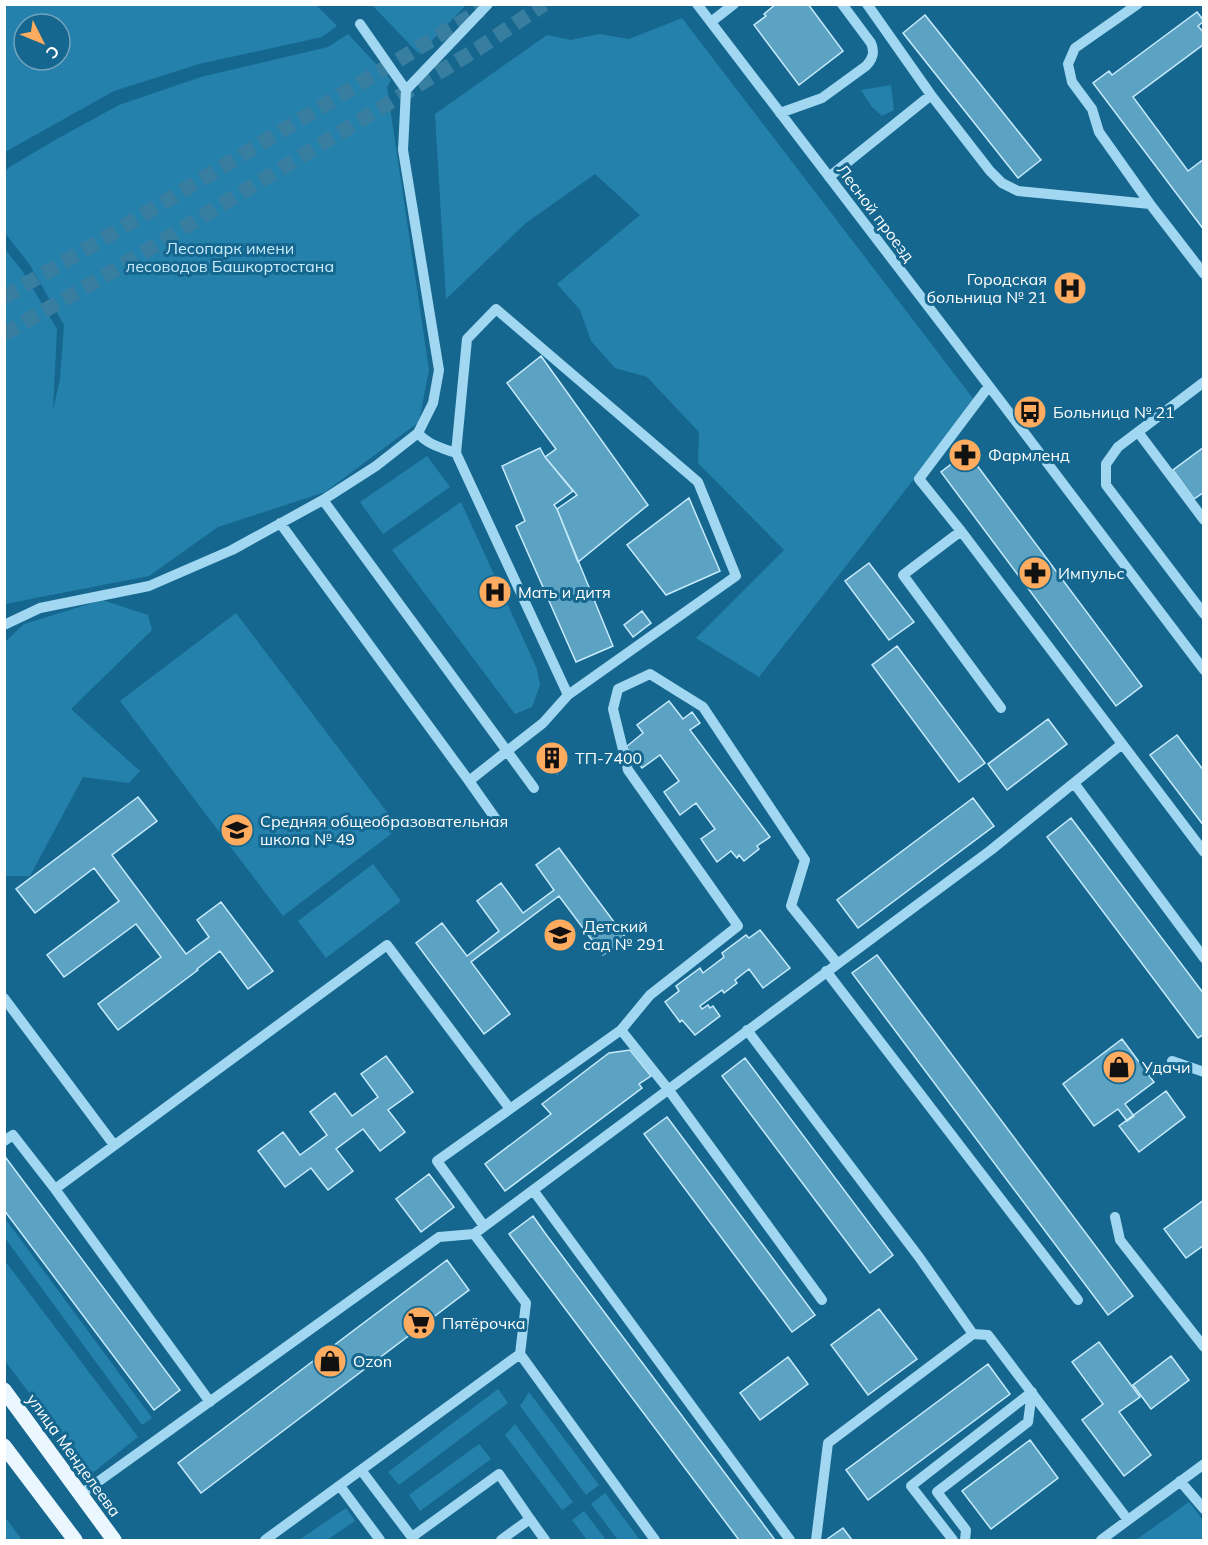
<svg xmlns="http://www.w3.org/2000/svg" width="1208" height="1545" viewBox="0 0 1208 1545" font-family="Mulish,sans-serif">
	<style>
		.green { fill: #2481ac; fill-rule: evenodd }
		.building { fill: #5ca2c3; stroke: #c7ebfc; stroke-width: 1.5 }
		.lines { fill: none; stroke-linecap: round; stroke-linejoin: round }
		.major-tunnel { stroke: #387ea0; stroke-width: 15; stroke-dasharray: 15 8; stroke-linecap: butt }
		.minor { stroke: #a1d7f0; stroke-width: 10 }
		.major { stroke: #eaf7ff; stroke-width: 15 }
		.labels { text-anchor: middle; stroke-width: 6; stroke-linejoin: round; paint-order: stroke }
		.street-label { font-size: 16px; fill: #fff; stroke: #15678f }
		.park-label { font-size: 16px; fill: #c7ebfc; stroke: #15678f }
		.poi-label { font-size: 16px; fill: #fff; stroke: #15678f; text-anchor: start }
	</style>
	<rect width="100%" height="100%" fill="#15678f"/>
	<path class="green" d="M5,4L316,5L337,26L322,37L199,64L114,91L5,152ZM24,24H60V60H24Z
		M372,5H466L419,54Z
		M682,18L975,401L759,677L696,638L784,550L698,463L699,432L647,377L615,368L591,341L580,310L557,284L640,215L595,174L526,223L446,299L435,114L547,35L571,40L599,34L629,39Z
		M348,34L391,80L387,87L429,370L419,422L325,492L218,527L149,576L5,604L4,248L23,272L57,329L53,410L60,379L64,325L30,265L5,233V172L8,168L55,140L119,105L201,77L328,47Z
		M891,85L894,110L882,116L872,107L861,90Z
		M427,456L450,487L383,534L360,502Z
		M461,502L537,669L540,685L532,707L515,714L392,550Z
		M102,600L148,615L152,630L71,709L140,771L129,783L83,777L30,876H5V642L24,624Z
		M236,613L399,828L283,916L120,701Z
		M373,864L401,901L326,958L298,921Z
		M4,1217L152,1418L142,1425L5,1238Z
		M5,1261L138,1437L91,1474L5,1361Z
		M498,1389L508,1403L399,1485L388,1472Z
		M529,1392L599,1485L586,1495L520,1406Z
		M515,1424L573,1502L562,1510L505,1435Z
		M479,1444L491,1459L420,1511L409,1495Z
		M605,1493L640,1540H618L591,1504Z
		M1189,1502L1203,1520V1538L1201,1540H1136Z
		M346,1508L355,1521L327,1540H299Z
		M584,1511L606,1540H587L572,1520Z
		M4,1517H5L22,1540H5Z"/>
	<path class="building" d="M776,4H808L843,51L799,85L754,25L766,16L764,14Z
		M1197,12L1204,21L1198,26L1204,33V44L1133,97L1188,171L1204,159V230L1093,83L1109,71L1112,75Z
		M925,15L1041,160L1018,178L903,33Z
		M541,356L648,505L578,562L557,509L577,495L545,457L556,449L507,383Z
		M1204,447V492L1194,499L1173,470Z
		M540,448L545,457L573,491L554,505L557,509L613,646L576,662L516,526L525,521L502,466Z
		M967,452L1142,686L1116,706L941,472Z
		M689,498L720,571L666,595L627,545Z
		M869,563L914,622L889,640L845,581Z
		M642,611L651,623L633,637L624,625Z
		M897,646L985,763L959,782L872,665Z
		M669,701L683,719L692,712L700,723L690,730L770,837L757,846L759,849L744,861L739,855L737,858L731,851L717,862L701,839L715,829L696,803L680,815L664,792L679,781L660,755L642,768L626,747L643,733L637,725Z
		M1048,719L1067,744L1007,790L988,764Z
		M1177,735L1204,771V826L1150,755Z
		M548,742L567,765L557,774L538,751Z
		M138,797L157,821L112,855L186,954L209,937L197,920L221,902L273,971L248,989L220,951L197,969L198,970L118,1030L98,1004L161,957L136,924L64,977L47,955L119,901L94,868L35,913L16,889Z
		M973,798L994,826L858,928L837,900Z
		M1071,818L1204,994V1034L1198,1038L1047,837Z
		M559,848L626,938L603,955L559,896L471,962L510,1014L484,1034L416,943L442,923L467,956L499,931L477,901L501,883L523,913L554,890L536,865Z
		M760,930L790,968L763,988L749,969L735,980L737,983L724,993L722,990L700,1006L702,1009L708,1005L710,1008L713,1006L720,1016L695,1035L682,1020L680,1022L665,1002L679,991L676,986L700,968L703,973L724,957L722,953L746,935L749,938Z
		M877,955L1133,1296L1108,1315L852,973Z
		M1122,1039L1154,1082L1125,1104L1134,1116L1127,1121L1118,1109L1094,1126L1063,1084Z
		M630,1050L651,1076L639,1084L642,1088L505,1191L485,1164L551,1114L542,1104L609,1053Z
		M386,1056L413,1092L388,1110L405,1132L380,1151L363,1129L336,1149L353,1171L328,1190L311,1168L285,1187L258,1151L283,1132L300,1155L327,1135L310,1112L335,1093L352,1116L378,1097L361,1074Z
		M745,1058L893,1255L870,1273L722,1076Z
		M1166,1091L1185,1117L1139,1152L1119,1126Z
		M667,1117L815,1315L792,1332L644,1134Z
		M6,1158L180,1390L154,1410L4,1210V1160Z
		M429,1174L454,1207L421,1232L396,1199Z
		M1204,1200V1245L1186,1258L1164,1229Z
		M533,1216L545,1233L775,1540H739L509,1234Z
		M447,1260L469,1290L201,1493L178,1463Z
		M879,1309L917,1359L868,1395L831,1345Z
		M1099,1342L1140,1397L1119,1412L1151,1455L1124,1476L1082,1420L1103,1404L1072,1362Z
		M1171,1356L1189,1380L1151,1409L1133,1385Z
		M788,1357L808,1384L760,1420L740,1393Z
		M988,1364L1010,1394L868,1500L846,1470Z
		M1030,1440L1058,1478L991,1529L962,1491Z
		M843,1528L852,1540H826Z"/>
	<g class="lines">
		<path class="major-tunnel" d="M4,297L98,242L481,10
			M4,334L111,272L479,48L544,4"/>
		<path class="minor" d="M697,4L989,386L1204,670
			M867,4L931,95
			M1138,4L1075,48L1068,64L1072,82L1092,109L1099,132L1150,204
			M711,22L734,4
			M360,24L406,90
			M780,113L822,98L866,66C873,59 875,52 871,43L842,4
			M829,177L931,95L990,171L1002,183L1018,191L1150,204L1204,274
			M1204,382L1118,447L1106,464V485L1204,614
			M989,386L919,479L961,531L1204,852
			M1138,432L1204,520
			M418,433C428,445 442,448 456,453L568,695L543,723L507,751L534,788
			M456,453L467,339L496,309L698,482L736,576L568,695
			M280,523L469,781L507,751L323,500
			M961,531L903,575L1001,708
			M4,625L40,608L149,586L232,550L323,500L376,466L418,433L433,403L439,370L403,150L406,90L488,4
			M469,781L500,825
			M1074,783L1204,958
			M826,971L1078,1300
			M4,998L114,1145
			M621,1030L650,995L738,926L628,770L613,709L618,689L650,674L703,707L805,860L791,906L837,963
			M747,1030L919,1257L973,1334L988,1335L1128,1520
			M1172,1061L1204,1072
			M4,1141L13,1135L55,1189L210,1402
			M55,1189L387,945L510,1109
			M533,1190L790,1540
			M1115,1217L1120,1240L1204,1347
			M484,1226L437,1161L621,1030L668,1089L822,1300
			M361,1470L414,1540
			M1180,1481L1204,1509
			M340,1486L380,1540
			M81,1494L439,1237L474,1234
			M412,1537L499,1474L530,1519
			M265,1540L520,1354
			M501,1540L530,1519L545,1540
			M655,1540L520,1354L526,1303L474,1234L991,850L1122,744
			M816,1540L828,1443L973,1334
			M953,1540L911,1486L1032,1392
			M965,1540L966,1530L937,1492L1028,1422L1032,1392
			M1101,1540L1204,1464"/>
		<path class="major" d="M4,1390L114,1540
			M4,1446L75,1540"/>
	</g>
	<defs>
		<g id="hospital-disc" transform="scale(1.725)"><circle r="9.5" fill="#ffac60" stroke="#15678f"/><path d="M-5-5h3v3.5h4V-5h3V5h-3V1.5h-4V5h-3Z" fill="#111"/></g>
		<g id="bus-disc" transform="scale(1.725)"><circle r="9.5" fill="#ffac60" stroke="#15678f"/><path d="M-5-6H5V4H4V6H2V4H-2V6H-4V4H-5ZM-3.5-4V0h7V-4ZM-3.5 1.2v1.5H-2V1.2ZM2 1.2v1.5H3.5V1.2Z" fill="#111"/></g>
		<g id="pharmacy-disc" transform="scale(1.725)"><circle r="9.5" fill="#ffac60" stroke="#15678f"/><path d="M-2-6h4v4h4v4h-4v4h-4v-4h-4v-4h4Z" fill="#111"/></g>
		<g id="building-disc" transform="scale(1.725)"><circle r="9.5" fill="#ffac60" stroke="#15678f"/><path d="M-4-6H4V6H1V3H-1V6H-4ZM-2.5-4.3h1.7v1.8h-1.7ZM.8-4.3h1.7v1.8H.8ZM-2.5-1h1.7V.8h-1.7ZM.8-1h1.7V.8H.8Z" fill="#111"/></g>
		<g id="school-disc" transform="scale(1.725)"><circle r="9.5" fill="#ffac60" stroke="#15678f"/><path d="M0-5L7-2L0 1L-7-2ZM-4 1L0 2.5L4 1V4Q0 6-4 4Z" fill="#111"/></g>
		<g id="shop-disc" transform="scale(1.725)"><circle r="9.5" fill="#ffac60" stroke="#15678f"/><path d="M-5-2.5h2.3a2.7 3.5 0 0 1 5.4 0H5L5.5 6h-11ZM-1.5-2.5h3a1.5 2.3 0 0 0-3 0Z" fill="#111"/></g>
		<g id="supermarket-disc" transform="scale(1.725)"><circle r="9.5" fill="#ffac60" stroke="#15678f"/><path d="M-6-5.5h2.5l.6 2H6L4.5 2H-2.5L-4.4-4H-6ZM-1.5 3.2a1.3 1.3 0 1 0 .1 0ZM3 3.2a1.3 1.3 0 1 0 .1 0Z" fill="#111"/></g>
	</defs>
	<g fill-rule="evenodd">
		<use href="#hospital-disc" x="1070" y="288"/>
		<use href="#bus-disc" x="1030" y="412"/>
		<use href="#pharmacy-disc" x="965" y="455"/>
		<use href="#pharmacy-disc" x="1035" y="573"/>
		<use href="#hospital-disc" x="495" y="592"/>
		<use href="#building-disc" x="552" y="758"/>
		<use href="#school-disc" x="237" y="830"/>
		<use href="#school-disc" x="560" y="935"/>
		<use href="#shop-disc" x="1119" y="1067"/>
		<use href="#supermarket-disc" x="419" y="1323"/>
		<use href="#shop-disc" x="330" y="1361"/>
	</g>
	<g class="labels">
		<g class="street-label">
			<text transform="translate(876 213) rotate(53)" y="6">Лесной проезд</text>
			<text transform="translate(74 1455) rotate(54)" y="6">улица Менделеева</text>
		</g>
		<g class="park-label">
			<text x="230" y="254">Лесопарк имени<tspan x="230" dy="18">лесоводов Башкортостана</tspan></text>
		</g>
		<g class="poi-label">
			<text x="1047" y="285" text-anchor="end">Городская<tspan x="1047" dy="18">больница № 21</tspan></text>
			<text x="1053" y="418">Больница № 21</text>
			<text x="988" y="461">Фармленд</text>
			<text x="1058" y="579">Импульс</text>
			<text x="518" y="598">Мать и дитя</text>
			<text x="575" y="764">ТП-7400</text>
			<text x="260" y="827">Средняя общеобразовательная<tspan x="260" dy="18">школа № 49</tspan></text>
			<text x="583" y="932">Детский<tspan x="583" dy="18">сад № 291</tspan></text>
			<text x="1142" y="1073">Удачи</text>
			<text x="442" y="1329">Пятёрочка</text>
			<text x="353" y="1367">Ozon</text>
		</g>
	</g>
	<rect width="1208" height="1545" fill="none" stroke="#ffffff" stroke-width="12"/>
	<g transform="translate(42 42) rotate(133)"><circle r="28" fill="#15678f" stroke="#73a4bc" stroke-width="1.5"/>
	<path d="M0-4.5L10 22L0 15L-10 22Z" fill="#ffac60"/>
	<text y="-9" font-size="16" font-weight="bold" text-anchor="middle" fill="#ffffff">С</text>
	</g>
</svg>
